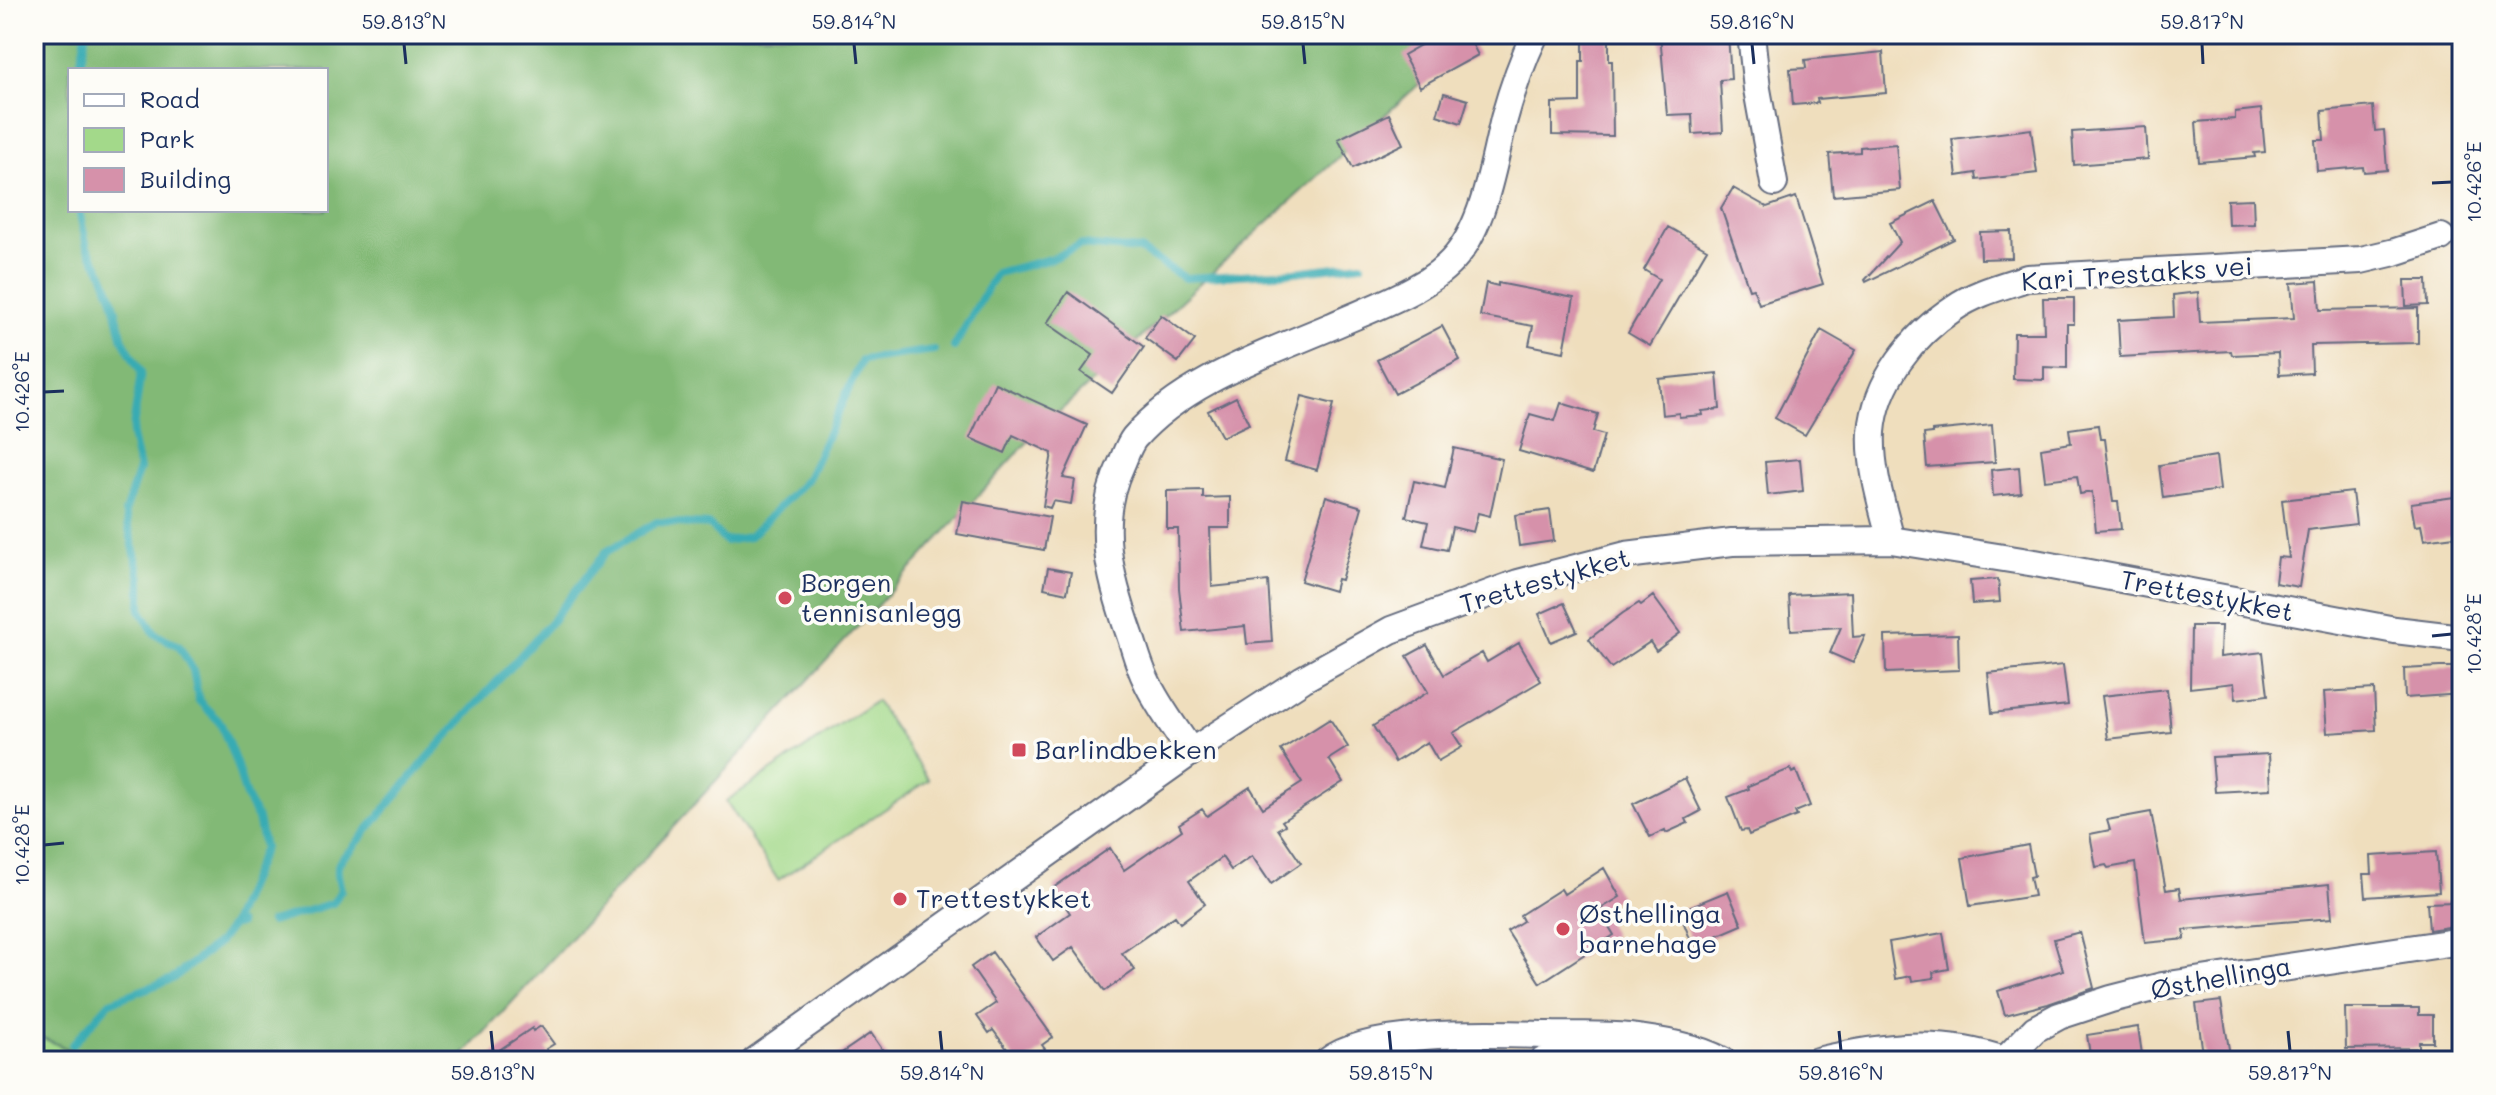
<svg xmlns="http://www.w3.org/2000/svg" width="2496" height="1095" viewBox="0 0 2496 1095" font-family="Mali,sans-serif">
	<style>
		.green { fill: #a3d98a; stroke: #5f8474; stroke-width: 2 }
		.forest { fill: #82b976; stroke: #4e746a; stroke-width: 2; fill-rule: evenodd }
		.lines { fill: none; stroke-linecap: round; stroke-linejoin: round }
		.stream { stroke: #39abb3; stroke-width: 8 }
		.building { fill: #d691aa }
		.minor-casing { stroke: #656c7f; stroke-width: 30 }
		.minor { stroke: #fff; stroke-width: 26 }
		.ticks { fill: none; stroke: #1b2f5e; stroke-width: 3 }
		.poi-dot { fill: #d1495b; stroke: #fdfcf7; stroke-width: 3 }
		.labels { text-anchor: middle; stroke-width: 7; stroke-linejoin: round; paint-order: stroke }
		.street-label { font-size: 26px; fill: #1b2f5e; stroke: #fdfcf7 }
		.poi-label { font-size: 26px; fill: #1b2f5e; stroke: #fdfcf7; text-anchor: start }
		.neatline { fill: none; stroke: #1b2f5e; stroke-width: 3 }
		.ticks-label { font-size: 20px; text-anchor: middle; fill: #1b2f5e }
	</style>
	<rect width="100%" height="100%" fill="#fdfcf7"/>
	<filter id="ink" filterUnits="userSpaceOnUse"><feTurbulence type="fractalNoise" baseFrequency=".0125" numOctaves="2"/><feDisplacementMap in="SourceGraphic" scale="16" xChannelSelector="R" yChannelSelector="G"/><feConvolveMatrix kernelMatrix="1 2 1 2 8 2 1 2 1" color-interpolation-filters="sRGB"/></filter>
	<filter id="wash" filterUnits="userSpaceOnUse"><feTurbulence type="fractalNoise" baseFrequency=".006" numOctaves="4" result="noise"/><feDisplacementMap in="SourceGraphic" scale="32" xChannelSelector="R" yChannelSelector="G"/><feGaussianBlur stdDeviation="1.8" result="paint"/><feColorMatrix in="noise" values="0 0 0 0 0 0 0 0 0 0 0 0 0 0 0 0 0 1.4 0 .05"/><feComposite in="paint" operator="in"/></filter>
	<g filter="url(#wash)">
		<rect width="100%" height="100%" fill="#efdebd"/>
		<path class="green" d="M876,701L929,780L778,880L726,801Z
			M34,1034L95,1061H34Z"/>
		<path class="forest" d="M34,34H1474L1036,433L458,1061H95L34,1034ZM70,70H326V210H70Z"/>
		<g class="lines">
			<path class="stream" d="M79,70L86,34
				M79,210L87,247L104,275L113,299L123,340L141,372L132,435L139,469L125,512L141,579V611L155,634L179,646L193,670L199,701L220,722L236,763L246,797L258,819L264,848L231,926
				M954,347L996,273L1051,259L1080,245L1140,250L1185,278L1295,272L1361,264
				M271,922L333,903L341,890C337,869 333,864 351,850L426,760L550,623L606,552L657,522L709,525L725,541L749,537L807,479L862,360L934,350
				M72,1045L110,1002L172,979L219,942L231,926L239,924"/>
		</g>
		<g id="blocks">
			<path class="building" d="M1440,34H1467L1478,55L1420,87L1403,55Z
				M1583,34H1609V61H1612L1613,136L1552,135V103L1580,102V61H1583Z
				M1660,34H1728L1731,79L1720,80L1723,132L1693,134L1692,114L1667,115Z
				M1883,52L1886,93L1817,99L1818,103L1793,105L1790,69L1806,68L1805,60Z
				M1444,93L1468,100L1461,123L1437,115Z
				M2373,106L2375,131L2384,130L2387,170L2364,172L2363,167L2317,171L2315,140H2324L2322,111Z
				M2261,109L2265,152L2254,153L2255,157L2199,162L2196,122L2235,119V112Z
				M1389,114L1403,144L1353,168L1338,139Z
				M2146,127L2148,159L2074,165L2072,132Z
				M2031,129L2037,173L1977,180L1976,173L1957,176L1952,139Z
				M1896,144L1900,190L1833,196L1829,154L1860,152V147Z
				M1733,188L1767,207L1796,197L1823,284L1759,304L1753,288L1749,289L1721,208Z
				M2253,199L2254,224L2228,225L2227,200Z
				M1935,201L1954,239L1866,282L1865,280L1900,242L1890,223Z
				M1668,227L1707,249L1650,346L1628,333L1659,279L1644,270Z
				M2011,231L2012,258L1981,259L1980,232Z
				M2405,280H2427L2428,305L2406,306Z
				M2318,281L2320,310L2418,308V343L2311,345L2312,373L2279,375L2278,353L2232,355L2231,351L2120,357L2118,320L2174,317L2173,295L2198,292L2200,322L2294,318L2291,283Z
				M1486,283L1498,286V283L1574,298L1564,352L1529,345L1533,326L1480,316Z
				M1068,292L1144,347L1112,393L1081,372L1093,355L1047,323Z
				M2043,298H2074V324H2067V368L2044,367V380L2013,379L2014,333H2044Z
				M1161,315L1195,340L1178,362L1145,338Z
				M1442,326L1460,360L1395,394L1377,360Z
				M1821,330L1856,350L1805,435L1775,418Z
				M1717,373L1720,409L1702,411L1703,415L1679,417V413L1662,415L1659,379Z
				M995,383L1087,425L1063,478L1075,480L1071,504L1053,501L1050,508L1043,506L1052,453L1013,435L1005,453L970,438Z
				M1302,396L1334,404L1317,470L1285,461Z
				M1236,397L1249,424L1222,437L1208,411Z
				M1561,403L1598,414L1593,432L1604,435L1593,473L1519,451L1530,414L1555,421Z
				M1992,425L1995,462L1927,467L1924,434L1932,433V431Z
				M2098,425L2100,439H2105L2113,502H2118L2121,529L2096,531L2092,492L2080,494L2077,476L2045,480L2041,448L2071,443L2069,429Z
				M1454,448L1502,459L1490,516L1478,513L1473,532L1452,527L1447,550L1423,545L1428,522L1406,517L1414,481L1445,488Z
				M2216,456L2220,490L2163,498L2159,465Z
				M1800,459L1803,491L1768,495L1765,462Z
				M2019,467L2021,493L1993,496L1991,470Z
				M1203,490V498L1230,497V528H1210L1212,587L1268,581L1272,642L1247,644L1245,626L1184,632L1179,588L1178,529H1167V491Z
				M2352,492L2356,524L2308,530L2299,587L2275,583L2278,557L2289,558L2282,500Z
				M1326,496L1362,507L1341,580L1337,579L1334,591L1301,581Z
				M2462,496V535L2424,540L2421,525L2415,526L2411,503Z
				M963,501L1050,517L1044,550L957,534Z
				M1550,510L1554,541L1519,546L1515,515Z
				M1048,568L1071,572L1067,593L1044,588Z
				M1998,579L2000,602L1972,604L1970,581Z
				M1851,592L1853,637L1865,636L1853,663L1830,653L1841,627L1791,630L1789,595Z
				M1653,596L1680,633L1656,651L1650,642L1611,668L1589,639L1623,613L1639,603L1641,605Z
				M1564,603L1577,631L1551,642L1539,614Z
				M2191,626H2221L2220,657L2263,652L2268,695L2236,699L2234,683L2190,688Z
				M1958,634L1959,670L1886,673L1885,636Z
				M1519,643L1541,681L1453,733L1462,747L1438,761L1427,742L1395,762L1373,726L1428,692L1407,656L1427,645L1444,675L1482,653L1487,662Z
				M2063,665L2068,705L1992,713L1988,673Z
				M2440,667H2462V694L2405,698L2404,669Z
				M2167,689L2171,732L2108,739L2102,696Z
				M2374,689L2376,730L2327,733L2324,692Z
				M1330,719L1348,747L1329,759L1343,782L1282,821L1285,825L1278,829L1301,863L1271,884L1252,856L1231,870L1222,857L1189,881L1205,904L1180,923L1175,916L1122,953L1135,970L1105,991L1073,947L1053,961L1036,937L1070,913L1053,888L1110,848L1124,870L1182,830L1179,824L1202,809L1207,816L1250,787L1263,808L1302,783L1281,750Z
				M2269,754L2271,789L2215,792L2212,757Z
				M1790,769L1792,773L1796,771L1810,806L1795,812L1797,816L1749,835L1747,830L1741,831L1728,797L1749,789L1748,786Z
				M1685,778L1701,811L1686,819L1688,823L1666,833L1665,830L1650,837L1633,804Z
				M2151,812L2166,890L2179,888L2181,899L2329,884L2332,918L2184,930L2185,939L2145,943L2135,863L2108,868L2106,865L2096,867L2090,834L2110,830L2107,820Z
				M2028,845L2034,876L2030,877L2034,896L1970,906L1962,858Z
				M2436,852L2439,892L2366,897L2364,874H2372L2371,856Z
				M1604,868L1620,897L1599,910L1614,935L1540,983L1507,931L1523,921L1520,915L1561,889L1564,894Z
				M1728,891L1742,925L1693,946L1679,911Z
				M2454,902L2455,926L2429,930L2427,903Z
				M2080,932L2094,988L2048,1004L2005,1015L1998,991L2063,970L2054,939Z
				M1943,933L1949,969L1933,972L1934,978L1912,981L1911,976L1895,979L1889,942Z
				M992,952L1053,1037L1042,1045L1045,1049L1027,1061H1016L993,1030L989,1033L977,1016L996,1003L971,967Z
				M2221,1001L2231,1061H2204L2196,1004Z
				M2345,1008H2419V1015H2433V1042H2419V1048L2346,1049Z
				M541,1026L554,1044L546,1049L554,1061H483L532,1028L533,1031Z
				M2138,1027L2143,1061H2091L2087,1035Z
				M871,1033L890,1061H830Z"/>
		</g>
	</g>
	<g filter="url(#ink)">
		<use href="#blocks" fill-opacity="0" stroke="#656c7f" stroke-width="2"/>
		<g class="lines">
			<g class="minor-casing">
				<path id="minor" d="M1751,34L1757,89L1774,183
					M1891,540C1882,505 1870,468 1872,432C1876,381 1913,335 1954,308C1975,293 2003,286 2027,278L2361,260L2395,252L2441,237
					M1191,752C1176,729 1157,705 1146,680C1139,666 1135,650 1130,635C1110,579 1094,521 1121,465C1125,456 1128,446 1134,438C1184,381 1264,355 1332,326C1371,308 1429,290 1457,255C1485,221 1494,160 1504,119C1512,90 1522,61 1535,34
					M2005,1060L2035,1029L2059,1016L2111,999L2162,986L2455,942
					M755,1061L1191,752L1303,679L1391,630L1518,583L1626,555L1732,542L1891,540L2035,563L2395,630L2462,638
					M1328,1061C1370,1028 1496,1034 1550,1035C1576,1036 1603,1034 1629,1037C1661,1041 1695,1046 1723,1061
					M1543,1061L1583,1059L1636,1061
					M1817,1061C1881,1046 1942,1038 2006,1061"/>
			</g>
			<use href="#minor" class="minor"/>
		</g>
	</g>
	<path class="ticks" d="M404,44L406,64M854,44L856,64M1303,44L1305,64M1752,44L1754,64M2202,44L2203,64M2432,183L2452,182M44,392L64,391M2432,636L2452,634M44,845L64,843M491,1031L493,1051M940,1031L942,1051M1389,1031L1391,1051M1839,1031L1841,1051M2288,1031L2290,1051"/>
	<g class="poi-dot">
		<circle cx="785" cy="598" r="8"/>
		<rect x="1011" y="742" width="16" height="16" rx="4"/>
		<circle cx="900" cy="899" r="8"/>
		<circle cx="1563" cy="929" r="8"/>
	</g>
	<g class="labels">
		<g class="street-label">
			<text transform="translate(2137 274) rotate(-4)" y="9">Kari Trestakks vei</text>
			<text transform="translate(1545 581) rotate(-16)" y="9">Trettestykket</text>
			<text transform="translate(2207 596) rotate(11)" y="9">Trettestykket</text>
			<text transform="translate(2221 978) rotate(-10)" y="9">Østhellinga</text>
		</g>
		<g class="poi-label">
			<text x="801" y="592">Borgen<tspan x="801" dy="30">tennisanlegg</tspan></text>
			<text x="1035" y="759">Barlindbekken</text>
			<text x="916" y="908">Trettestykket</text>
			<text x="1579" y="923">Østhellinga<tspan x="1579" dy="30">barnehage</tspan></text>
		</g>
	</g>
	<rect width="2496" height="1095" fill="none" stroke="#fdfcf7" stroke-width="88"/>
	<rect x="68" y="68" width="260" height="144" fill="#fdfcf7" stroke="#a3aaba" stroke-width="2"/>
	<rect x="84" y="94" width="40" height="12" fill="#ffffff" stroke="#a3aaba" stroke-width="2"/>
	<text x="140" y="108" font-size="24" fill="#1b2f5e">Road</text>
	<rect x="84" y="128" width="40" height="24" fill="#a3d98a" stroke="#a3aaba" stroke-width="2"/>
	<text x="140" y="148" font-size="24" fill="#1b2f5e">Park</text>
	<rect x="84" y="168" width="40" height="24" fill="#d691aa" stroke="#a3aaba" stroke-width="2"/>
	<text x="140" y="188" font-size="24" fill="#1b2f5e">Building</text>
	<rect x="44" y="44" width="2408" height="1007" class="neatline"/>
	<g class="ticks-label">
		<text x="404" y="29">59.813°N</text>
		<text x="854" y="29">59.814°N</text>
		<text x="1303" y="29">59.815°N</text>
		<text x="1752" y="29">59.816°N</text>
		<text x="2202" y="29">59.817°N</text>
		<text transform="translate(2474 182) rotate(-90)" y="7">10.426°E</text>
		<text transform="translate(22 392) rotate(-90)" y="7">10.426°E</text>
		<text transform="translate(2474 634) rotate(-90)" y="7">10.428°E</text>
		<text transform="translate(22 845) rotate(-90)" y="7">10.428°E</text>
		<text x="493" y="1080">59.813°N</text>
		<text x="942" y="1080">59.814°N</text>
		<text x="1391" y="1080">59.815°N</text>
		<text x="1841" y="1080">59.816°N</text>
		<text x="2290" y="1080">59.817°N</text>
	</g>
</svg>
